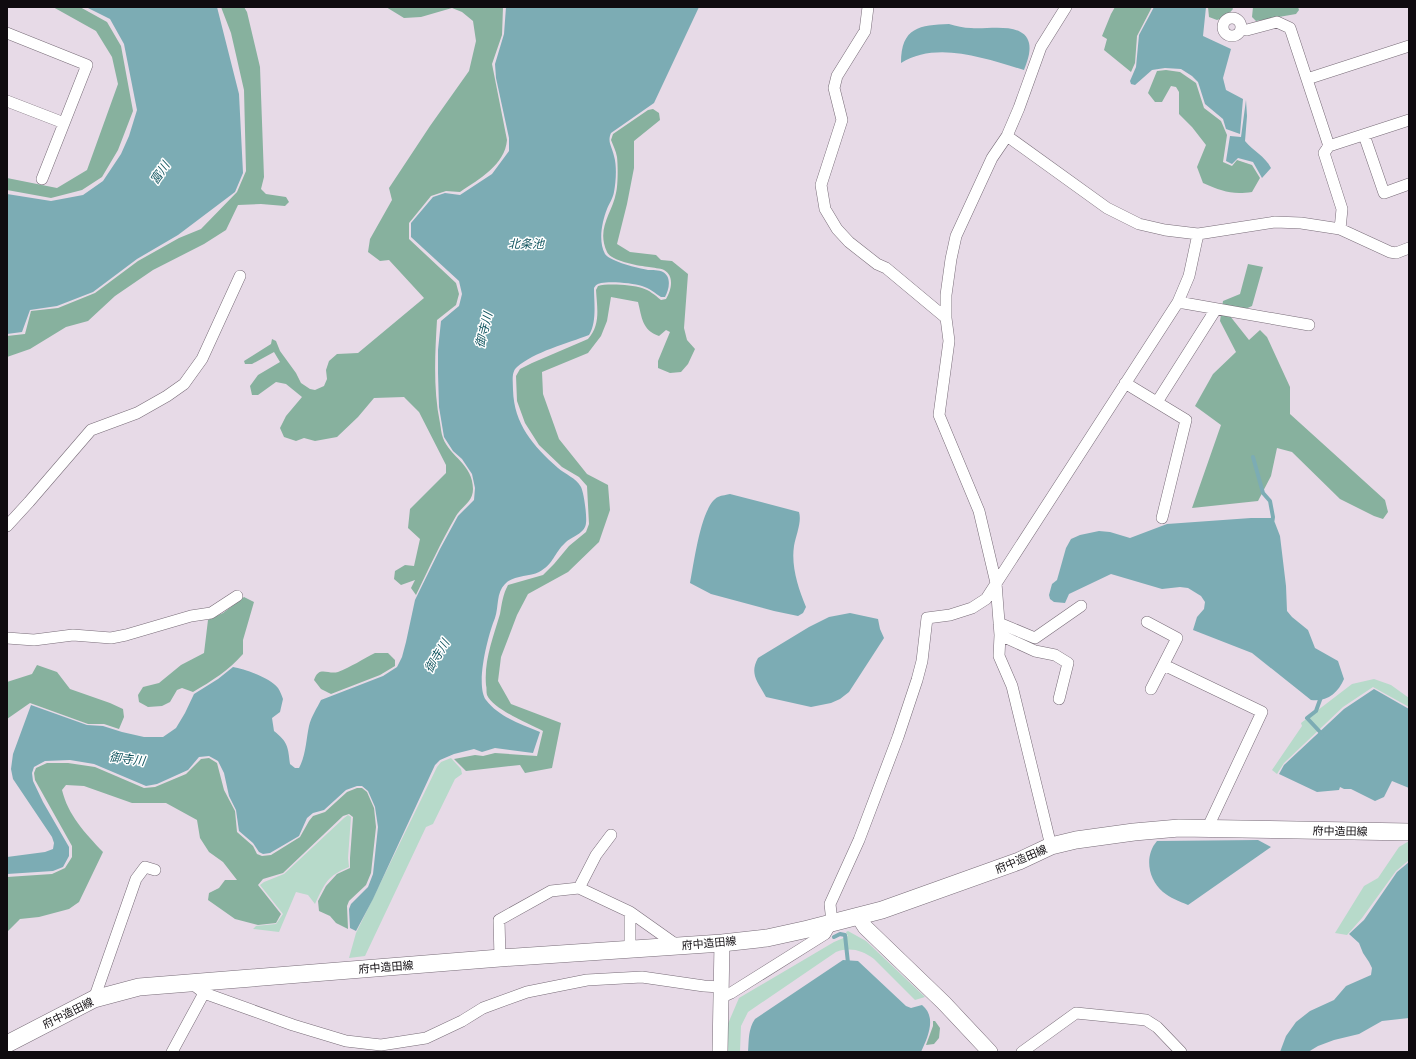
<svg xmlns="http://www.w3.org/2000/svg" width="1416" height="1059" viewBox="0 0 1416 1059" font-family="Ubuntu,'Noto Sans JP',sans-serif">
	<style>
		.green { fill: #b7daca }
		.forest { fill: #87b19e }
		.water { fill: #7cacb4 }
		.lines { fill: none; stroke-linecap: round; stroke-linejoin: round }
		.stream { stroke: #7cacb4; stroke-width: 4 }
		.street-casing { stroke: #786c78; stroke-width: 12 }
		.secondary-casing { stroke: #786c78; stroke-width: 16 }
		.primary-casing { stroke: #786c78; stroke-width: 18 }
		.street { stroke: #fff; stroke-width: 11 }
		.secondary { stroke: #fff; stroke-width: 15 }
		.primary { stroke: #fff; stroke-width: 17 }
		.labels { text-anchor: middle; stroke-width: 3; stroke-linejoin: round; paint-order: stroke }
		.street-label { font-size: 11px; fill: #0f0b0f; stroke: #fff }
		.water-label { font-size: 12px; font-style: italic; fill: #155862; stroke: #fff }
	</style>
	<rect width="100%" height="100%" fill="#e7dae7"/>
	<path class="green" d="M1374,679L1391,685L1409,698V707L1373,687L1343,707L1284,763L1277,774L1272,770L1302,726L1301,723L1352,684Z
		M451,758L461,769L462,774L455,779L433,824L426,827L365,956L349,958L356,933L437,767L441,762Z
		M348,815L351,817L348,858L349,867C327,876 325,883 315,904L308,895L296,892L279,932L253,929L256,926L276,924L283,914L260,885L264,882L284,874L344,818Z
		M1409,841V860L1396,871L1362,918L1347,935L1335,933L1364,886L1378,878L1399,847Z
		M848,931L866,941L925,997L915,1000L874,959C862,950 850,947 836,952L748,1012L741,1026L740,1052H727V1026L739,998L834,942L848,936L846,932Z"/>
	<path class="forest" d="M53,7H80L107,22L121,46L133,111L118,150L102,177L82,190L51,198L7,190V178L57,188L87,170L118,84L112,57L96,31Z
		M221,7H244L247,12L260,67L264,177L261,189L266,194L286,197L289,202L285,206L261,204L238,205L226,230L204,244L153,270L115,296L88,321L66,327L30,349L7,357V336L25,334L31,311L58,308L95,293L138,261L179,238L201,229L237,192L246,171L244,90L231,33Z
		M386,7H503L502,35L492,64L507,140C505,165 479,179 460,192L446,191L431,196L409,223V239L456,283L459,294L456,305L437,320C435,354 433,389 440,423C441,428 441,433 443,438C450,457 473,464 473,489C473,502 462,506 456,516C441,542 429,568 416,595L411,588L415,580L401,585L394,579L395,571L405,565L414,566L420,539L408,528L410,509L446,473V465L419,412L404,397L374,398L358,417L337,437L315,441L304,438L296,441L284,437L280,428L286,416L302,397L286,384L276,382L258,395H252L250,386L258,375L280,362L274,352L252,364H245L244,361L271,344L272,339L276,341L280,351L296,373L301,383L310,389L315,390L324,386L327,379L326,370L329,361L337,354L358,353L424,298L389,260L380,261L368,252L370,239L392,200L389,188L430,126L469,71L476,41L473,21L462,12L452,8L421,17L404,18Z
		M1115,7H1152L1137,36L1135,63L1131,72L1104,50L1107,39L1102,36L1111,14Z
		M1208,7H1232L1233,9L1226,17L1217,20L1209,17Z
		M1253,7H1298L1299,10L1296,14L1256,21L1252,17Z
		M1166,70L1180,72L1196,83L1204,108L1221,121L1227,135L1223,162L1232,166L1237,160L1252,165L1260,178L1252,192C1231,195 1222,191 1203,183L1197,167L1206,145L1192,127L1179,114V92L1176,87L1171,86L1162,102H1155L1148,93L1157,71Z
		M653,109L659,113L660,120L634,141V168L627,204L617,244L630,252L656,255L661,260L672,261L688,274L684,328L687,340L695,349L688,364L681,372L670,373L658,368V361L670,332L666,330L659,336C642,330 642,318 638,302L611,297L607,321L601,336L588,353L542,372L543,394L559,439L587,474L608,485L610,510L599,542L568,572L528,594L517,615L501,657L498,681L511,704L561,723L552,768L525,773L520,765L466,771L454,759L475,755L483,756L495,753L537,756L543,731C529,724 493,709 487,695C486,692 487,688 486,685C484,660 493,638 500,614C502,603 503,594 508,585L543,575L554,564L569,546L586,532L589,524L587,486L579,477L562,467L539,445L525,423L517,401L516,376L520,369L532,363L588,339C601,325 597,307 596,290L598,286C608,283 632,285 642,288C649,290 655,295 661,300L666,299C671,291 675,276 664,270C660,268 653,268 649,267C639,266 611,261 607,252C596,228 612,214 616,193C618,186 618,165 617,157C616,151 613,145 611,140L613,134L648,110Z
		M1248,264L1263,267L1252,306L1230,316L1249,340L1260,330L1267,337L1290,387V414L1385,500L1388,512L1383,519L1374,516L1340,499L1292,452L1277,448L1271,476L1258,501L1192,508L1221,425L1195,406L1213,374L1236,352L1220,321L1223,301L1240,294Z
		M244,597L254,602L243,640V654C229,670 212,681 193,692L182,688L177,690L170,702L162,706L148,707L139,702L138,695L143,687L159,683L181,665L204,653L208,620L223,613Z
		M375,653H388L395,660V666L380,675L331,694L321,689L314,680C319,665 328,675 338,672C351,667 363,659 375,653Z
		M37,665L57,672L70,689L110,703L123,709L124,717L119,729L104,724H88L30,703L7,719V682L32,674Z
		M209,758L217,763L224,790L235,811L237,832L253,846L257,854L262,856L271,855L300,837L309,821L313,816L325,812L347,792L357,788H362L367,792L374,808L376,827L371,873L366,885L349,901L347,906L348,929L336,923L330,916L319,911L318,901L326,886L337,874L350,868V858L353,817L349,814L343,816L283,873L263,879L258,885L281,914L276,923L258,925L235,919L208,900L209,893L219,888L225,880H237L223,862L209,852L200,838L197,820L166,803H132L84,786L66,785L62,790C68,815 85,833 103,852L79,902L69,909L39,917L20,919L7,932V877L52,874L65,868L72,857V846L35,780L34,773L36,768L47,763H68L95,767L144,788L155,787L186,774L201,759Z
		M933,1021H935L940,1028L939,1038L934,1044L926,1045L933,1026Z"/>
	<path class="water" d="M86,7H217L239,94L243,173L235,192L178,235L137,259L93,292L57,306L30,310L22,332L7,334V194L51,201L83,195L103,181L121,154L129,136L137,110L124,44L110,19Z
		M506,7H699L654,103L611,133C607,142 612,146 614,156C617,166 616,182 614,192C613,198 609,204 607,209C602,222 598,241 605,254C611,262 638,268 648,270C652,270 659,270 663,272C672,277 669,290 665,297H661C655,293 649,288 642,286C633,283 611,281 601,283C597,284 596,285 594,288C594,303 597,322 589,335C568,343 534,352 517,367C511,372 513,382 513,390C514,424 533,446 558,468C565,474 576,478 581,487C584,493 587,516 586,523C585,534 572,536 565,543C554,553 554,564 539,572C529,577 513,575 505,584C496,593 499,606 495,618C488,635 475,685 486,700C499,717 521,724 540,732L533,753L495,748L482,752L474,749L454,754L440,760L435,765L373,899L356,931L350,928L349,909L351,904L368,887L373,874L378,827L375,807L368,791L362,786H357L346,790L324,810L313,813L307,818L299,836L270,853L263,854L259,852L253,843L239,831L236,810L229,796L224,773L218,761L209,756L199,757L188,770L157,784L146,786L94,764L70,760L45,761L34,767L32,773L33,781L43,802L69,847V856L63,867L53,871L7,874V857L45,852L53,849L54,843L52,837L13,779L11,769L13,754L31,705L87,725L103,726L122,732L144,737H163L176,728L185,713L194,694L218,679L233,667C245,669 271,678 278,688C280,691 282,696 283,699L280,712L272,718L274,731C288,742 288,747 290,764L295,768H299C306,755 306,740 309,726C311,717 317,708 321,700L383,676L397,667L402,657L406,642L415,600L440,549L458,516L474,500L475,488L472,474L462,459L453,451L444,437L439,407L438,373V350L441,321L459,306L462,294L459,281L411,237V223L433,197L445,193L460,195L492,174L509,151V138L496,78L495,64L504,34Z
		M1154,7H1206L1203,36L1231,49L1223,78L1226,90L1243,99L1240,134L1226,129L1223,119L1205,104L1198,82L1192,76L1181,69L1165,68L1152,70L1135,85L1131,84L1130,81L1136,67L1139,35Z
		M949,24C956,26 964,28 971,28C987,30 1024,21 1029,43C1031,52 1027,62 1024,70C987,59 937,40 901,63C901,27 920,25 949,24Z
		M1246,100L1247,116L1245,141C1253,151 1265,156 1271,168L1262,178L1253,162L1238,158L1232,164L1226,161L1230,136L1241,137Z
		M730,494L799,512C802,522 796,535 794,546C791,566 798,588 806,607L803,613L798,616L774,611L711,594L690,583C694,564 701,505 718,497C722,495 727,495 730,494Z
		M1251,518H1272L1275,523L1280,536L1286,586L1287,611L1292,617L1308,630L1315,648L1338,661L1344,679C1338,693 1327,702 1311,700L1252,653L1193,630L1197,617L1204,609L1205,602L1201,596L1188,588L1180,587L1162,589L1111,574L1069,594L1065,603L1054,602L1050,599L1049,595L1052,584L1057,580L1066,548L1071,539L1080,535L1099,531L1110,532L1130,538L1167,524Z
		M850,613L878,619L880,629L884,638L849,692L840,699L831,703L811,707L766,697C758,682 749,674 758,658L809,627L829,617Z
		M1374,689L1409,709V788L1392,781L1384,797L1375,801L1351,789H1344L1340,787L1339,790L1317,792L1279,774L1284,765L1344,709Z
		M1258,840L1271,847L1188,905C1179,901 1170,898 1163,892C1148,879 1144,856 1157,841Z
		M1409,862V1018L1382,1021L1359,1034L1334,1040L1318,1046L1308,1052H1280L1286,1036L1296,1022L1310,1011L1334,1000L1346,986L1371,975L1372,968L1369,962L1363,953L1359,943L1349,934L1364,920L1397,872Z
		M843,960L858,961L906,1006L911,1008L922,1005C937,1017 928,1037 921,1052H748C749,1040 748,1029 755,1019Z"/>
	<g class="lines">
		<path class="stream" d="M1253,457L1263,493L1270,501L1273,517L1272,524
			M1321,697L1316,711L1307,718L1322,734
			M834,937L840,934L845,935L848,963"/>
		<g class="street-casing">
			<path id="street" d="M868,7L865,31L837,76L834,88L842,120L821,185L825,209L837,229L849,242L877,264L886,268L946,318L949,341L939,415L979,511L996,583L1000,635L999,656L1012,686L1051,846
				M1223 27a9 9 0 1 1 18 0a9 9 0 1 1-18 0Z
				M1241,29L1247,30L1277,22L1290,28L1329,146L1324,153L1342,209L1340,229
				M7,33L87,65L42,179
				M1307,79L1409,46
				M7,101L64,123
				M1364,135L1384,193L1409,184
				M1007,136L1107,208L1139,224L1165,230L1198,234
				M1329,146L1409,120
				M1178,302L1309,325
				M946,318V295L951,259L956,236L992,158L1007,136L1019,108L1041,47L1066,7
				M1125,383L1186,420L1162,518
				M1157,402L1216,309
				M7,526L29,502L91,430L137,413L167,396L184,384L202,359L240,276
				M1147,622L1177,638L1151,689
				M999,623L1035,638L1081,606
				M1000,635L1035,651L1055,655L1068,663L1059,699
				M7,638L34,640L73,635L111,638L126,635L191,616L211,613L237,596
				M1164,665L1262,712L1207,829
				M579,888L596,855L611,835
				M630,949V912L678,946
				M500,958L499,920L551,891L579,888L630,912
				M190,982L204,993L293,1025L346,1041L381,1045L426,1038L462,1021L483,1008L527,992L587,980L642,977L704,986L720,987
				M720,998L731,993L825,934L832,922L830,904L859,840L898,737L917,680L922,661L927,618L950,615L972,608L986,599L1178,302L1189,276L1198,234L1275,222L1301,223L1340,229L1390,252L1396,253L1409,248
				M94,999L136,879L145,867L155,870
				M172,1052L204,993
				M1022,1052L1076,1013L1146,1020L1157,1027L1181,1052"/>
		</g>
		<g class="secondary-casing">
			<path id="secondary" d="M858,916L865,927L944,1003L990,1052
				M720,1052L722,943"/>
		</g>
		<g class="primary-casing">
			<path id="primary" d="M7,1044L94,999L139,987L500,958L722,943L767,938L808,929L882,910L1019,861L1051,846L1076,840L1134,832L1179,828L1409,832"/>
		</g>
		<use href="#street" class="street"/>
		<use href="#secondary" class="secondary"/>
		<use href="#primary" class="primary"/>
	</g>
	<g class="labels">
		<g class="street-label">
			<text transform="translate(1340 831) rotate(1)" y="4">府中造田線</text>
			<text transform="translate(1021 859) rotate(-23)" y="4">府中造田線</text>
			<text transform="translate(709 943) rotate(-5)" y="4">府中造田線</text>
			<text transform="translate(386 967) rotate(-4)" y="4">府中造田線</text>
			<text transform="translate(68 1013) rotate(-26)" y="4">府中造田線</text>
		</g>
		<g class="water-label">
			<text transform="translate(160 173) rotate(-56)" y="4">富川</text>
			<text x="526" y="248">北条池</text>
			<text transform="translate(484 330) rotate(-76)" y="4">御寺川</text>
			<text transform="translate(437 656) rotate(-59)" y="4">御寺川</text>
			<text transform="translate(127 759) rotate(7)" y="4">御寺川</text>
		</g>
	</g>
	<rect width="1416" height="1059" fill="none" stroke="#0f0b0f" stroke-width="16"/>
</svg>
